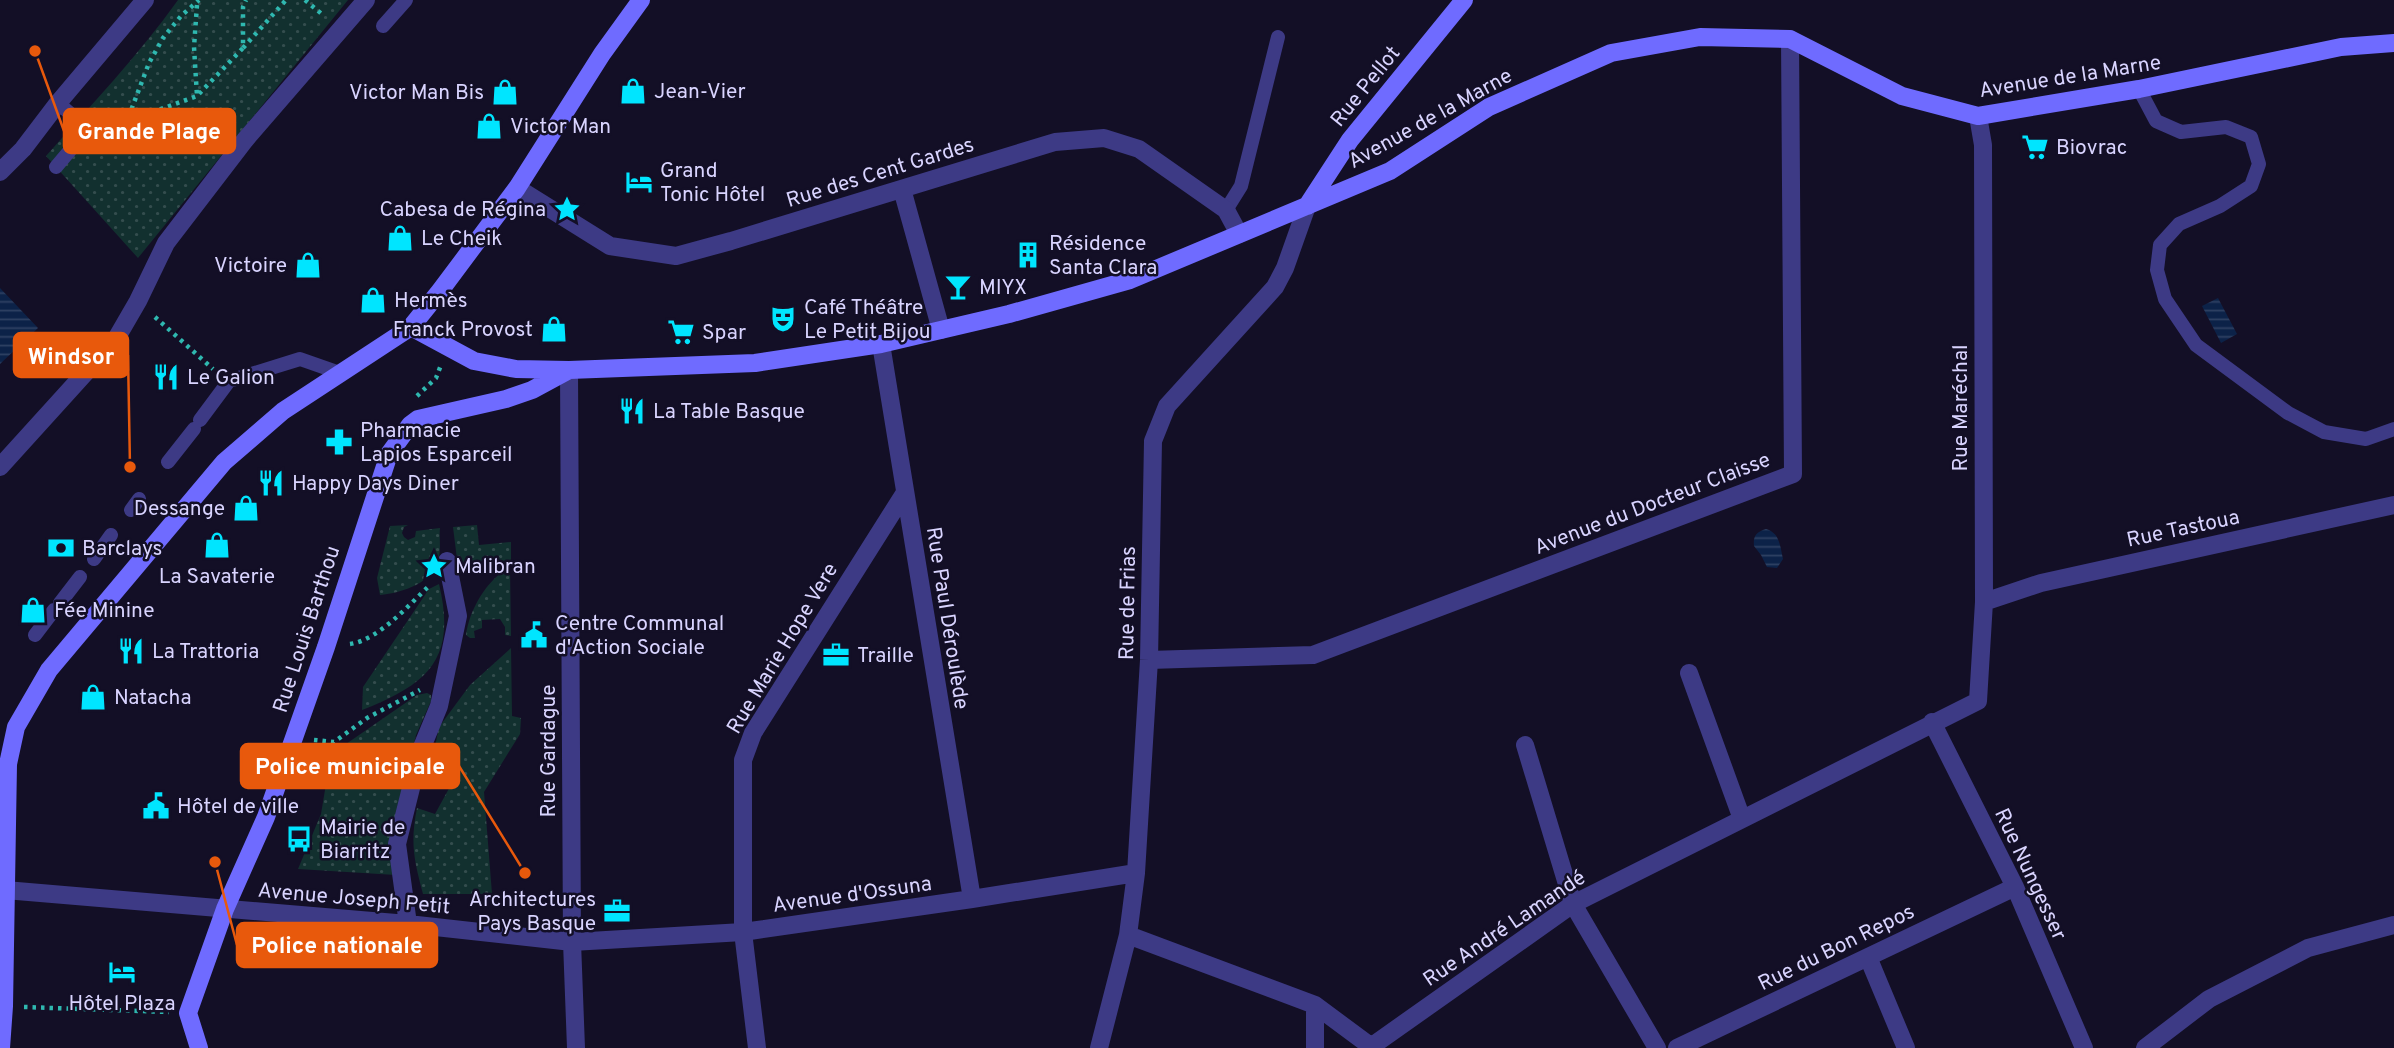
<svg xmlns="http://www.w3.org/2000/svg" width="2394" height="1048" viewBox="0 0 2394 1048" font-family="Overpass,sans-serif">
	<style>
		.park { fill: url(#park-dots) }
		.water { fill: url(#water-rules) }
		.lines { fill: none; stroke-linecap: round; stroke-linejoin: round }
		.path { stroke: #2fb8b0; stroke-width: 4.5; stroke-dasharray: 3.5 5; stroke-linecap: butt }
		.lane { stroke: #3d3a85; stroke-width: 14 }
		.street { stroke: #3d3a85; stroke-width: 18 }
		.secondary { stroke: #6f6bff; stroke-width: 18 }
		.labels { text-anchor: middle; stroke-width: 5; stroke-linejoin: round; paint-order: stroke }
		.street-label { font-size: 21px; fill: #d9d4ff; stroke: #130f26 }
		.poi-label { font-size: 21px; fill: #d9d4ff; stroke: #130f26; text-anchor: start }
		.leader { fill: none; stroke: #e8590c; stroke-width: 2.5 }
		.callout-dot { fill: #e8590c; stroke: #130f26; stroke-width: 2.5 }
		.callout { fill: #e8590c; stroke: #e8590c; stroke-width: 2.5 }
		.callout-label { font-size: 23px; text-anchor: middle; font-weight: bold; fill: #fff }
	</style>
	<defs>
		<pattern id="park-dots" width="8" height="8" patternUnits="userSpaceOnUse" patternTransform="scale(1.75)"><rect width="8" height="8" fill="#12302f"/><path d="M2 2h.1M6 6h.1" fill="none" stroke="#344d4e" stroke-width="1.8" stroke-linecap="round"/></pattern>
		<pattern id="water-rules" width="6" height="5" patternUnits="userSpaceOnUse" patternTransform="scale(1.75)"><rect width="6" height="5" fill="#0c2248"/><path d="M0 2.5h6" fill="none" stroke="#2f4163"/></pattern>
	</defs>
	<rect width="100%" height="100%" fill="#130f26"/>
	<path class="park" d="M178,0H348L138,258L46,156C91,105 138,56 178,0Z
		M408,525L404,527L402,533L404,537L408,540L415,537L416,531L440,528C439,537 441,547 439,557C436,582 402,593 380,595L377,578L390,526Z
		M477,525L479,545L511,542V561L470,567L457,559L453,527Z
		M510,568L511,636L505,635V627L500,619L482,620V628L474,631L475,638H470L466,635C469,611 487,578 510,568Z
		M439,584C457,659 428,684 362,710L363,687L429,589Z
		M511,648L512,716L521,718L520,734L484,792L492,894H423C414,860 410,843 417,808L435,814L452,783L439,768L433,756L439,727L470,685Z
		M427,693L431,695V701L416,735L390,838L396,875L298,869L321,814L326,784L337,756L346,744L417,695Z"/>
	<path class="water" d="M0,288L38,328L0,364Z
		M2218,298L2237,334L2221,343L2202,306Z
		M1766,529C1780,533 1780,546 1783,559L1777,568L1767,567L1761,555L1754,546C1753,536 1756,532 1766,529Z"/>
	<g class="lines">
		<path class="path" d="M305,0L323,15
			M197,5L194,47L197,96
			M243,48L286,0
			M128,121L197,96L243,48V7L246,0
			M106,142L127,121L149,63L163,38L181,16L199,0
			M155,317L213,369
			M417,396L436,378L441,365
			M350,644C378,640 408,606 429,586
			M314,740L334,742L367,718L420,690
			M24,1007L169,1012"/>
		<path class="lane" d="M383,26L406,0
			M2139,89L2156,121L2181,132L2226,127L2251,137L2259,164L2251,186L2220,206L2179,224L2160,245L2157,270L2165,299L2196,345L2288,413L2324,432L2366,439L2394,429
			M56,167L88,129L58,103
			M1226,210L1241,186L1278,37
			M200,420L229,381L300,359L340,373
			M168,462L194,429
			M131,510L139,499
			M94,559L111,535
			M60,603L80,577
			M35,635L54,610"/>
		<path class="street" d="M0,172L23,149L58,103L145,0
			M517,188L610,246L676,256L731,241L1055,142L1104,138L1139,149L1226,210L1239,234
			M902,189L941,330
			M881,344L972,899
			M569,370L572,942L576,1048
			M0,467L116,339L138,301L166,243L245,140L366,0
			M1984,602L2041,583L2394,505
			M1149,660L1313,655L1793,474L1790,39
			M1689,673L1742,819
			M1932,722L2015,887L2084,1048
			M1525,745L1573,904L1657,1048
			M5,890L408,924L572,942L743,932L972,899L1136,873
			M408,924L397,844L420,752L439,706L458,616L447,561
			M1128,935L1315,1005L1373,1048
			M1868,957L1906,1048
			M1372,1046L1573,904L1978,701L1984,602L1983,145L1978,116
			M757,1048L743,932V760L753,733L904,494
			M1099,1048L1128,935L1136,873L1149,660L1153,441L1167,406L1275,287L1285,268L1307,206
			M1315,1048V1005
			M1677,1048L2015,887
			M2145,1048L2209,999L2308,948L2394,925"/>
		<path class="secondary" d="M1307,206L1350,140L1464,0
			M411,327L474,361L516,369L569,370L755,363L881,344L1009,314L1130,280L1390,171L1489,107L1611,53L1700,37L1790,39L1902,96L1978,116L2139,89L2341,47L2394,43
			M1,1048L4,1006L8,764L16,727L49,670L224,462L283,411L411,327L440,291L517,188L602,54L641,0
			M199,1048L188,1013L225,909L266,817L326,647L389,454L410,425L418,419L506,399L532,390L569,370"/>
	</g>
	<defs>
		<g id="shop-bare" transform="scale(2.1)"><path d="M-5-2.5h2.3a2.7 3.5 0 0 1 5.4 0H5L5.5 6h-11ZM-1.5-2.5h3a1.5 2.3 0 0 0-3 0Z" fill="#00e5ff" stroke="#130f26" stroke-width="2.5" paint-order="stroke"/></g>
		<g id="supermarket-bare" transform="scale(2.1)"><path d="M-6-5.5h2.5l.6 2H6L4.5 2H-2.5L-4.4-4H-6ZM-1.5 3.2a1.3 1.3 0 1 0 .1 0ZM3 3.2a1.3 1.3 0 1 0 .1 0Z" fill="#00e5ff" stroke="#130f26" stroke-width="2.5" paint-order="stroke"/></g>
		<g id="hotel-bare" transform="scale(2.1)"><path d="M-6-4.5h1.5V1H6V5H4.5V3h-9V5H-6ZM-4 0a1.8 1.8 0 1 1 3.6 0ZM.5 0V-2.5h3Q6-2.5 6 0Z" fill="#00e5ff" stroke="#130f26" stroke-width="2.5" paint-order="stroke"/></g>
		<g id="sight-bare" transform="scale(2.1)"><path d="M0-6L1.8-2.2L6-1.7L2.9 1.2L3.7 5.4L0 3.3L-3.7 5.4L-2.9 1.2L-6-1.7L-1.8-2.2Z" fill="#00e5ff" stroke="#130f26" stroke-width="2.5" paint-order="stroke"/></g>
		<g id="building-bare" transform="scale(2.1)"><path d="M-4-6H4V6H1V3H-1V6H-4ZM-2.5-4.3h1.7v1.8h-1.7ZM.8-4.3h1.7v1.8H.8ZM-2.5-1h1.7V.8h-1.7ZM.8-1h1.7V.8H.8Z" fill="#00e5ff" stroke="#130f26" stroke-width="2.5" paint-order="stroke"/></g>
		<g id="bar-bare" transform="scale(2.1)"><path d="M-6-5H6L.8 .8V4.5H3.5V6h-7V4.5H-.8V.8Z" fill="#00e5ff" stroke="#130f26" stroke-width="2.5" paint-order="stroke"/></g>
		<g id="theatre-bare" transform="scale(2.1)"><path d="M-5-5.5Q0-4 5-5.5V0Q5 5 0 6Q-5 5-5 0ZM-3.3-2.5H-1v1.5H-3.3ZM1-2.5H3.3v1.5H1ZM-2.8 1Q0 5.5 2.8 1Z" fill="#00e5ff" stroke="#130f26" stroke-width="2.5" paint-order="stroke"/></g>
		<g id="restaurant-bare" transform="scale(2.1)"><path d="M-5-6h1v4h1v-4h1v4h1v-4h1v5L-1.5 .5V6h-2V.5L-5-1ZM5-6V6H3V1.5H1.5Q1.5-4 5-6Z" fill="#00e5ff" stroke="#130f26" stroke-width="2.5" paint-order="stroke"/></g>
		<g id="pharmacy-bare" transform="scale(2.1)"><path d="M-2-6h4v4h4v4h-4v4h-4v-4h-4v-4h4Z" fill="#00e5ff" stroke="#130f26" stroke-width="2.5" paint-order="stroke"/></g>
		<g id="bank-bare" transform="scale(2.1)"><path d="M-6-4H6V4H-6ZM0-2.3a2.3 2.3 0 1 0 0 4.6a2.3 2.3 0 1 0 0-4.6Z" fill="#00e5ff" stroke="#130f26" stroke-width="2.5" paint-order="stroke"/></g>
		<g id="civic-bare" transform="scale(2.1)"><path d="M-.6-6.5H3V-4.5H.6V-3L4-1V1h2V6H-6V1h2V-1L-.6-3ZM-1.2 2.5V6h2.4V2.5Z" fill="#00e5ff" stroke="#130f26" stroke-width="2.5" paint-order="stroke"/></g>
		<g id="office-bare" transform="scale(2.1)"><path d="M-6-3h4V-5.5h4V-3h4V5H-6ZM-1-4.5V-3h2v-1.5ZM-6 0V1H6V0Z" fill="#00e5ff" stroke="#130f26" stroke-width="2.5" paint-order="stroke"/></g>
		<g id="bus-bare" transform="scale(2.1)"><path d="M-5-6H5V4H4V6H2V4H-2V6H-4V4H-5ZM-3.5-4V0h7V-4ZM-3.5 1.2v1.5H-2V1.2ZM2 1.2v1.5H3.5V1.2Z" fill="#00e5ff" stroke="#130f26" stroke-width="2.5" paint-order="stroke"/></g>
	</defs>
	<g fill-rule="evenodd">
		<use href="#shop-bare" x="633" y="91"/>
		<use href="#shop-bare" x="505" y="92"/>
		<use href="#shop-bare" x="489" y="126"/>
		<use href="#supermarket-bare" x="2035" y="147"/>
		<use href="#hotel-bare" x="639" y="182"/>
		<use href="#sight-bare" x="567" y="209"/>
		<use href="#shop-bare" x="400" y="238"/>
		<use href="#building-bare" x="1028" y="255"/>
		<use href="#shop-bare" x="308" y="265"/>
		<use href="#bar-bare" x="958" y="287"/>
		<use href="#shop-bare" x="373" y="300"/>
		<use href="#theatre-bare" x="783" y="319"/>
		<use href="#shop-bare" x="554" y="329"/>
		<use href="#supermarket-bare" x="681" y="332"/>
		<use href="#restaurant-bare" x="166" y="377"/>
		<use href="#restaurant-bare" x="632" y="411"/>
		<use href="#pharmacy-bare" x="339" y="442"/>
		<use href="#restaurant-bare" x="271" y="483"/>
		<use href="#shop-bare" x="246" y="508"/>
		<use href="#shop-bare" x="217" y="545"/>
		<use href="#bank-bare" x="61" y="548"/>
		<use href="#sight-bare" x="434" y="566"/>
		<use href="#shop-bare" x="33" y="610"/>
		<use href="#civic-bare" x="534" y="635"/>
		<use href="#restaurant-bare" x="131" y="651"/>
		<use href="#office-bare" x="836" y="655"/>
		<use href="#shop-bare" x="93" y="697"/>
		<use href="#civic-bare" x="156" y="806"/>
		<use href="#bus-bare" x="299" y="839"/>
		<use href="#office-bare" x="617" y="911"/>
		<use href="#hotel-bare" x="122" y="972"/>
	</g>
	<g class="labels">
		<g class="street-label">
			<text transform="translate(2070 76) rotate(-9)" y="7">Avenue de la Marne</text>
			<text transform="translate(1365 86) rotate(-51)" y="7">Rue Pellot</text>
			<text transform="translate(1430 118) rotate(-29)" y="7">Avenue de la Marne</text>
			<text transform="translate(880 172) rotate(-17)" y="7">Rue des Cent Gardes</text>
			<text transform="translate(1960 408) rotate(-90)" y="7">Rue Maréchal</text>
			<text transform="translate(1652 503) rotate(-21)" y="7">Avenue du Docteur Claisse</text>
			<text transform="translate(2183 528) rotate(-12)" y="7">Rue Tastoua</text>
			<text transform="translate(1127 603) rotate(-89)" y="7">Rue de Frias</text>
			<text transform="translate(948 618) rotate(81)" y="7">Rue Paul Déroulède</text>
			<text transform="translate(306 629) rotate(-72)" y="7">Rue Louis Barthou</text>
			<text transform="translate(782 648) rotate(-59)" y="7">Rue Marie Hope Vere</text>
			<text transform="translate(548 751) rotate(-90)" y="7">Rue Gardague</text>
			<text transform="translate(2031 874) rotate(65)" y="7">Rue Nungesser</text>
			<text transform="translate(852 894) rotate(-8)" y="7">Avenue d'Ossuna</text>
			<text transform="translate(354 898) rotate(5)" y="7">Avenue Joseph Petit</text>
			<text transform="translate(1504 928) rotate(-34)" y="7">Rue André Lamandé</text>
			<text transform="translate(1836 947) rotate(-26)" y="7">Rue du Bon Repos</text>
		</g>
		<g class="poi-label">
			<text x="654" y="98">Jean-Vier</text>
			<text x="484" y="99" text-anchor="end">Victor Man Bis</text>
			<text x="510" y="133">Victor Man</text>
			<text x="2056" y="154">Biovrac</text>
			<text x="660" y="177">Grand<tspan x="660" dy="24">Tonic Hôtel</tspan></text>
			<text x="546" y="216" text-anchor="end">Cabesa de Régina</text>
			<text x="421" y="245">Le Cheik</text>
			<text x="1049" y="250">Résidence<tspan x="1049" dy="24">Santa Clara</tspan></text>
			<text x="287" y="272" text-anchor="end">Victoire</text>
			<text x="979" y="294">MIYX</text>
			<text x="394" y="307">Hermès</text>
			<text x="804" y="314">Café Théâtre<tspan x="804" dy="24">Le Petit Bijou</tspan></text>
			<text x="533" y="336" text-anchor="end">Franck Provost</text>
			<text x="702" y="339">Spar</text>
			<text x="187" y="384">Le Galion</text>
			<text x="653" y="418">La Table Basque</text>
			<text x="360" y="437">Pharmacie<tspan x="360" dy="24">Lapios Esparceil</tspan></text>
			<text x="292" y="490">Happy Days Diner</text>
			<text x="225" y="515" text-anchor="end">Dessange</text>
			<text x="82" y="555">Barclays</text>
			<text x="455" y="573">Malibran</text>
			<text x="217" y="583" text-anchor="middle">La Savaterie</text>
			<text x="54" y="617">Fée Minine</text>
			<text x="555" y="630">Centre Communal<tspan x="555" dy="24">d'Action Sociale</tspan></text>
			<text x="152" y="658">La Trattoria</text>
			<text x="857" y="662">Traille</text>
			<text x="114" y="704">Natacha</text>
			<text x="177" y="813">Hôtel de ville</text>
			<text x="320" y="834">Mairie de<tspan x="320" dy="24">Biarritz</tspan></text>
			<text x="596" y="906" text-anchor="end">Architectures<tspan x="596" dy="24">Pays Basque</tspan></text>
			<text x="122" y="1010" text-anchor="middle">Hôtel Plaza</text>
		</g>
	</g>
	<path class="leader" d="M35 51L64 131M130 467L128 355M525 873L459 766M215 862L237 945"/>
	<g class="callout-dot">
		<circle cx="35" cy="51" r="7"/>
		<circle cx="130" cy="467" r="7"/>
		<circle cx="525" cy="873" r="7"/>
		<circle cx="215" cy="862" r="7"/>
	</g>
	<g class="callout">
		<rect x="64" y="109" width="171" height="44" rx="7"/>
		<rect x="14" y="333" width="114" height="44" rx="7"/>
		<rect x="241" y="744" width="218" height="44" rx="7"/>
		<rect x="237" y="923" width="200" height="44" rx="7"/>
	</g>
	<g class="callout-label">
		<text x="149" y="139">Grande Plage</text>
		<text x="71" y="364">Windsor</text>
		<text x="350" y="774">Police municipale</text>
		<text x="337" y="953">Police nationale</text>
	</g>
</svg>
